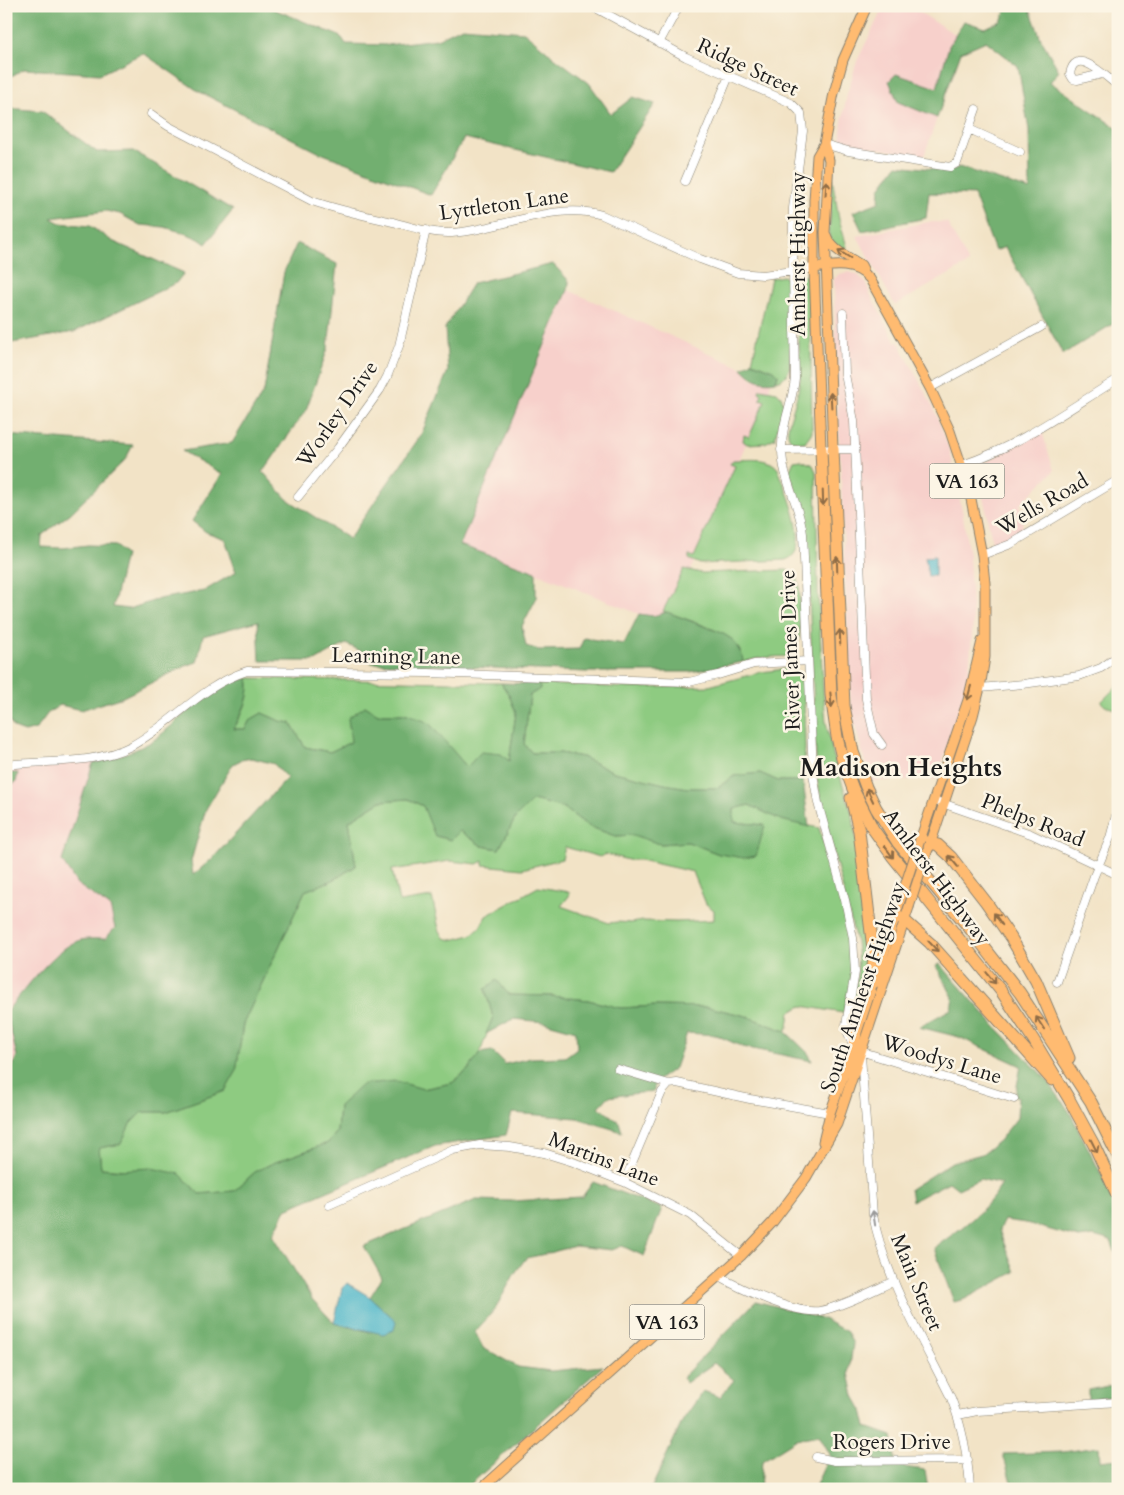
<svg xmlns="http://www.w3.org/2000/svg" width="1124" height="1495" viewBox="0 0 1124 1495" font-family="Cardo,serif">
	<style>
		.built { fill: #f7d0cb }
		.green { fill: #8ecb81; stroke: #55744e; fill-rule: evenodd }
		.forest { fill: #72af6f; stroke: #476646; fill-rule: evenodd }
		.water { fill: #4cb6c9; stroke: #346972 }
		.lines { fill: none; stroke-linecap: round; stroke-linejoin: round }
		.minor-casing { stroke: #878071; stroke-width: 9 }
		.major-casing { stroke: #878071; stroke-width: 11 }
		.highway-casing { stroke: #878071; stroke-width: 13 }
		.minor { stroke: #fff; stroke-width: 8 }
		.major { stroke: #ffbb71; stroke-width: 9 }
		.highway { stroke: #ffbb71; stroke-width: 11 }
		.major-bridge-casing { stroke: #878071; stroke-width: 11; stroke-linecap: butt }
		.major-bridge { stroke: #ffbb71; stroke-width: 9 }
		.oneway { stroke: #8e6c46 }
		.oneway2 { stroke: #999 }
		.labels { text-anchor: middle; stroke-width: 5; stroke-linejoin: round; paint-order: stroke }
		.shield { fill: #fcf5e5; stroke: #5f5d58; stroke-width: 1 }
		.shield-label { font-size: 20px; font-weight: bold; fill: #1c1c1c }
		.street-label { font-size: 21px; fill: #1c1c1c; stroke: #fcf5e5 }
		.district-label { font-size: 26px; font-weight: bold; fill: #1c1c1c; stroke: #fcf5e5 }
	</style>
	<rect width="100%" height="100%" fill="#fcf5e5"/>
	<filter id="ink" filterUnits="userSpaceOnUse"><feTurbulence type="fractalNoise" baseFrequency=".02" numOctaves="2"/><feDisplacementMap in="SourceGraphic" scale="10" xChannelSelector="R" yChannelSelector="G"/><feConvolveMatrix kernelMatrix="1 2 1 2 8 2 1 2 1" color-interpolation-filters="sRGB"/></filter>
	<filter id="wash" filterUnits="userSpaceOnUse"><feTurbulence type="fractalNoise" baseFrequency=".0096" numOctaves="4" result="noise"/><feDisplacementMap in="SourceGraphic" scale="20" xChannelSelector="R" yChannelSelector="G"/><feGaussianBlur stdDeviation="1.12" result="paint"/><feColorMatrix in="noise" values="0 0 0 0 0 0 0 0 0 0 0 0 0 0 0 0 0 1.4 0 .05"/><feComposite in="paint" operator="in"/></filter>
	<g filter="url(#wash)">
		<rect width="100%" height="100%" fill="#f2e3c6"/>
		<path class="built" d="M884,6H907L916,10L956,35L949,46L937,88L896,74L898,102L937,118L924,156L840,143L842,122L847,94L857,61Z
			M928,222H947L969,263L895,305L857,236Z
			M848,272L857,274L867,284L869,292L895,341L899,343L934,409L950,451L963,515L969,556L973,624L968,683L937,779L870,781L851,709L837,390L834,279L839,274Z
			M568,290L742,368L752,379L771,382L766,401L746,444L679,596L667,612L653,616L639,614L545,576L460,545Z
			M1042,431L1054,471L1020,504L1023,531L993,547L985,505L975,468Z
			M105,759L120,923L6,1076V767Z"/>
		<path class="green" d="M832,177L839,219L847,247C840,252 834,243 829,238Z
			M804,275L809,281L810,289L812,432L805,442C778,445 790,421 794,407C797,397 799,388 800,379L797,280L800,276Z
			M783,276L788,280L789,286L790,364C789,373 785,379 776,381L778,375L764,366L752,362L771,278Z
			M760,389L777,392L781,396L784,405L775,438L765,443L747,444L743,441L744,435L749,437L765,401L760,399L762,394L759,392Z
			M733,460C748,460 769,456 778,469C785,487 815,552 785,560L700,564L689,559V555L694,557L735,466L730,464Z
			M801,460L813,465L816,472L818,591L823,688L826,722L833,754L853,817L869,930V976L852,1027L849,1023L850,1018C856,992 860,968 856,941L824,815L817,779L806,524L802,507L789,472L794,461Z
			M684,569L701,573L787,570C795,573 798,577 799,586C800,600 805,652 789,656C784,657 778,656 773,657C763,657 753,659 743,662C742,655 739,647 733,641C723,630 679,617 663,611Z
			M785,669L797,674L804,687L805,748L803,781H778L760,773L734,776L717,788H688L664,784L614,772L582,757L560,753H532L524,744L530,695L540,689L539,684L634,688L709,686L761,672Z
			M248,678L501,683L509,695L516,713L509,762L467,767L454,753L408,714H378L365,706L351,742L330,752L305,747L291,723L280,721L262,713L250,720L245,729H234C242,713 252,697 248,678Z
			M1118,685V710L1105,706L1101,702Z
			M408,799L423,806L482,846L499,849L516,817L533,800L564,808L588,826L615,836L633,835L660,844L688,842L719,854L765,825L733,822L734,809L749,805L781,820L819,828L844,911L851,956V980L843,1013L802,1006L790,1012L788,1027L785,1031L746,1016L708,1007L657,1006L620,1008L588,1000L551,996L509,995L485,989L493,1017L480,1053L469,1069L452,1083L422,1089L396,1081L339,1106L337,1132L328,1143L273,1163L255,1172L234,1191L199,1194L180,1174L101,1168L99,1148L120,1144L130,1124L142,1112H166L225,1091L236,1072L243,1024L305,891L333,880L356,866L349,821L381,801ZM565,847L600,857L606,854L628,860H640L693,872L706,904L714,910V920L677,922L643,921L631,923L617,922L609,923L561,906L569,896L570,892L538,887L486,916L480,927L471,935L452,940L444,938L439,929L432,897L399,902L392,870L450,861L477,864L483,861V865L522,869L562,859Z"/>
		<path class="forest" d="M6,6H266L337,35L342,38L346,44L387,45L437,39L462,27L524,32L554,57L589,83L611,114L633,97L655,104L610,172L464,138L431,195L318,152L198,91L143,53L100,74L24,69L6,79Z
			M1002,6H1028L1030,9L1041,39L1059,71L1050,82L1118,129V321L1063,354L1005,247L995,251L974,195L929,193L926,218L862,231L853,212L879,202L880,188L897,165L950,171L959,167L1030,190L1029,130L1018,66L986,41L961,52L937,118L898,102L889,81L896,74L937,88L949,46L964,21L985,28L1001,21L1005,13Z
			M6,108L42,111L97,152L133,151L233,210L206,244L199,239L185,233L164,227L140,225L120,214L106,211L51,218L60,223L90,226L112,241L184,273L176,283L74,332L6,344Z
			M297,243L337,264L328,348L306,410L263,472L287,499L349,539L421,435L448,371L445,328L473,283L553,264L569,281L568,290L460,545L536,572V599L522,626L526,646L539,650L579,649L584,638L624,644L639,614L653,616L667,612L722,633L733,640L742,655L743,662L690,672H586L371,663L365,653L346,644L315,661H260L258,621L203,636L197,662L185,666L123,697L81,710L60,705L48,713L36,729L25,732L14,728L6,716V435L133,445L125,460L71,513L42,535L41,547L63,548L88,545L116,546L125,555L113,607L129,609L159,599L204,591L236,572L225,539L206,532L192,521L222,474L182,451L232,443L264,391L284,272Z
			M752,362L774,370L778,375L776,381C761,384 751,378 742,368Z
			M248,678C252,698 241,712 234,729H245L250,720L262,713L280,721L291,723L305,747L330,752L351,742L348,718L365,706L378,714H408L429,723L467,767L481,752L501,754L509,761L516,713L509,695L501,683L539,684L540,689L530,695L524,744L532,753H560L582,757L614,772L664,784L688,788H717L734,776L760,773L778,781H803L809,827L781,820L749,805L734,809V822L765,825L756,856L744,858L719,854L688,842L660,844L633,835L615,836L588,826L564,808L533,800L516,817L499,849L482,846L460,831L451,840L435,836L423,806L408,799L381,801L349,821L356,866L333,880L305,891L243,1024L236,1072L225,1091L166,1112H142L130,1124L121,1144L99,1148L101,1168L119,1170L151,1168L180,1174L199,1194L234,1191L255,1172L273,1163L328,1143L337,1132L339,1106L363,1084L396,1081L423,1089L452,1083L469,1069L480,1053L492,1051L505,1064L531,1058L565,1057L577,1048L576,1031L544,1022L513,1019L486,1034L493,1017L485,989L497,980L509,995L551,996L588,1000L620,1008L657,1006L708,1007L746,1016L785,1031L808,1053L812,1061L743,1047L716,1035L687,1033L675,1068L654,1083V1091L608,1097L599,1107L619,1122L622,1132L577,1118L512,1113L506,1135L435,1146L286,1209L273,1235L312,1299L334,1323L370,1332L396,1321L370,1297L382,1278L364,1246L476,1200L512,1201L582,1197L593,1182L662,1208L644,1256L622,1246L612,1250L575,1246L545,1254L526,1258L515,1273L495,1309L475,1332L483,1348L518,1367L551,1371L603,1366L465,1489H363L359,1486L357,1489H6V1069H11L17,1056L6,1012C22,993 55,948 78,941C85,938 97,939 105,939L115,928L110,907L77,884L62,861L93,763C115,756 140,751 158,737C189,712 206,687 248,678ZM252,758L274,764L287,778L213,858L193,875L191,861L206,809L233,764L241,760Z
			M6,773H18L16,782L6,787Z
			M940,964L995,1026L1048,1081L1069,1111L1112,1195L1118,1212V1259L1111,1241L1094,1236L1079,1238L1026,1223L1004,1220L999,1230L1015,1272L965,1299L954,1302L934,1248C960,1229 986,1212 1002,1184L980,1179L958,1189L949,1182L912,1201L910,1189L952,1162L982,1154L999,1141L1017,1118L1018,1098L1015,1096L1021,1066L959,1037L919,1027L951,1009L953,997L936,966Z
			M756,1301L823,1319L847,1332L853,1344L849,1373L854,1396L862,1410L866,1427L892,1436L896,1466L925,1470L928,1489H814L830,1454L819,1435L797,1439L762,1461L760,1489H651L683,1420L703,1391L720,1397L734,1380L714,1363L686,1383L682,1378Z
			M1118,1384V1397L1088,1400V1390Z
			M1099,1447L1100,1461L1118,1459V1489H1013L1003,1454L1063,1452Z"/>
		<path class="water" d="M935,556V576H928L925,557Z
			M347,1283L370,1297L396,1321L394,1330L383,1334L334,1323L342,1288Z"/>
	</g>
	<g filter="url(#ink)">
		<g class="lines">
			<g class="minor-casing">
				<path id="minor" d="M592,6L686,57L791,103L801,113L803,131L793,208V271L795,378C793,402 781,424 782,449C782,480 800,504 803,534L813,774L818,803L845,900L853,938L855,972L846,1025L847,1031L854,1047L860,1051L1014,1099
					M659,43L679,6
					M1102,74L1077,80L1073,79L1070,74C1075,44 1107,78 1118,86
					M151,114L168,126L312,201C338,210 366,216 393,222C412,227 432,234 452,233C500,230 555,201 602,215L700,259L738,273L763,275L814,268
					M969,129L1020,152
					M824,144L848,151L950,167L957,163L976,109
					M685,181L729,76
					M843,313L845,374L854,421L866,699L874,734L882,745
					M930,388L1041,327
					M781,450L854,449
					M962,465C1019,446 1067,410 1118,379
					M298,497L338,448L380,390L387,377L399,346L426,230
					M982,555L1011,544L1118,480
					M980,688L1023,684L1079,676L1101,668L1118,656
					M6,765C47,760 94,765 131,746C172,724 201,686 247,671L428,673L689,682L718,675L754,664L808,661
					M939,802L1031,834L1118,875
					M1057,982L1094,876L1110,838L1118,808
					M861,1056L873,1215C885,1278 923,1341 951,1398C963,1428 968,1457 970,1489
					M618,1069L669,1084L677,1083L750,1099L830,1113
					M624,1182L662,1092L669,1084
					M329,1205L453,1150L480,1145L510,1147L544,1153L573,1162L624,1182L690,1215L741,1256
					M718,1276C741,1289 794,1314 819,1311C840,1308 874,1290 894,1281
					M958,1415L977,1411L1118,1402
					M816,1457L835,1461L968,1460"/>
			</g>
			<g class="major-casing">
				<path id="major" d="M824,144L829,160L825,232L833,449
					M826,235C831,250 849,257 861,265L863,269
					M814,268C834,265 856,262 870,279L930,388L950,431L963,470L971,499L982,555L985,583V657L980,688L973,716L929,848
					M821,449L814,268V200L817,156L824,144L834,93L843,60L867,6
					M920,840L968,700L982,641
					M875,983L901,898
					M823,1142L830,1113L856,1041
					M481,1489L741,1256L772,1223L806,1178L837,1124L909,907"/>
			</g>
			<g class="highway-casing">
				<path id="highway" d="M821,449L831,695L837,737L843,762L853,789L873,829L893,857L1001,991L1033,1039L1069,1099L1094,1145L1118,1197
					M833,449L844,706L853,752L866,787L876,808L898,843L971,930L1020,993L1091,1102L1118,1156
					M851,798L859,831L874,958L870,990L856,1032L854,1047
					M920,840L938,845L951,857L986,902L1011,938L1036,981L1069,1058
					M895,915L904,920L930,943L1052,1080"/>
			</g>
			<use href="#minor" class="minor"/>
			<use href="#major" class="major"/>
			<use href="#highway" class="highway"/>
			<g class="major-bridge-casing">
				<path id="major-bridge" d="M901,898L920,840
					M909,907L928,849"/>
			</g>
			<use href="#major-bridge" class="major-bridge"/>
		</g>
		<defs><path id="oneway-shaft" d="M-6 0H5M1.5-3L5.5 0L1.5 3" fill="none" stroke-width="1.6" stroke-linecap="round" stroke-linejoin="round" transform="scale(1.25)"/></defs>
		<g class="oneway">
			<use href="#oneway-shaft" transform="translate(826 188) rotate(-86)"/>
			<use href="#oneway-shaft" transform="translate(844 254) rotate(-148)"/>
			<use href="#oneway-shaft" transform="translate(831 400) rotate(-93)"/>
			<use href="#oneway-shaft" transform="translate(823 498) rotate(88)"/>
			<use href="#oneway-shaft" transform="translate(837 564) rotate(-92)"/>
			<use href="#oneway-shaft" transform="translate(840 637) rotate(-92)"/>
			<use href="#oneway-shaft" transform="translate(969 693) rotate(105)"/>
			<use href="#oneway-shaft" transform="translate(831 700) rotate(85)"/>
			<use href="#oneway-shaft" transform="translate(870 795) rotate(-115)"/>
			<use href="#oneway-shaft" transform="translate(889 852) rotate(54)"/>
			<use href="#oneway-shaft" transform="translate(953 861) rotate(-130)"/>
			<use href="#oneway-shaft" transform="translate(998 919) rotate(-125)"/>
			<use href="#oneway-shaft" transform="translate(933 946) rotate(47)"/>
			<use href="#oneway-shaft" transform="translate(991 978) rotate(51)"/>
			<use href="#oneway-shaft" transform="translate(1040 1023) rotate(-123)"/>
			<use href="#oneway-shaft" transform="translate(1094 1146) rotate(63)"/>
		</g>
		<use class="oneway2" href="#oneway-shaft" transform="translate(874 1218) rotate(-99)"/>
	</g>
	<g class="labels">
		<g class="shield">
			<rect x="929.5" y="463.5" width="75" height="35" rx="4"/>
			<rect x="629.5" y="1304.5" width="75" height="35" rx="4"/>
		</g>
		<g class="shield-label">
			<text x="967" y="488">VA 163</text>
			<text x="667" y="1329">VA 163</text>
		</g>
		<g class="street-label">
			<text transform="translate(748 67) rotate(25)" y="7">Ridge Street</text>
			<text transform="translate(504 204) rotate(-8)" y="7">Lyttleton Lane</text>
			<text transform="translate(798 254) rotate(-90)" y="7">Amherst Highway</text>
			<text transform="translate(337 414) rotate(-55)" y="7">Worley Drive</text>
			<text transform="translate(1042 504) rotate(-30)" y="7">Wells Road</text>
			<text transform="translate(790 650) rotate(-92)" y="7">River James Drive</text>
			<text transform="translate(396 656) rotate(1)" y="7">Learning Lane</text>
			<text transform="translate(1033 820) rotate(22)" y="7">Phelps Road</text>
			<text transform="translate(937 877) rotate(53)" y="7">Amherst Highway</text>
			<text transform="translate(863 987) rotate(-71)" y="7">South Amherst Highway</text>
			<text transform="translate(942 1059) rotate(17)" y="7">Woodys Lane</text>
			<text transform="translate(604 1159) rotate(21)" y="7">Martins Lane</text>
			<text transform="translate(917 1282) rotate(67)" y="7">Main Street</text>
			<text x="892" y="1449">Rogers Drive</text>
		</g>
		<g class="district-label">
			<text x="901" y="776">Madison Heights</text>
		</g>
	</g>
	<rect width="1124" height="1495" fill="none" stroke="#fcf5e5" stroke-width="25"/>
</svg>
